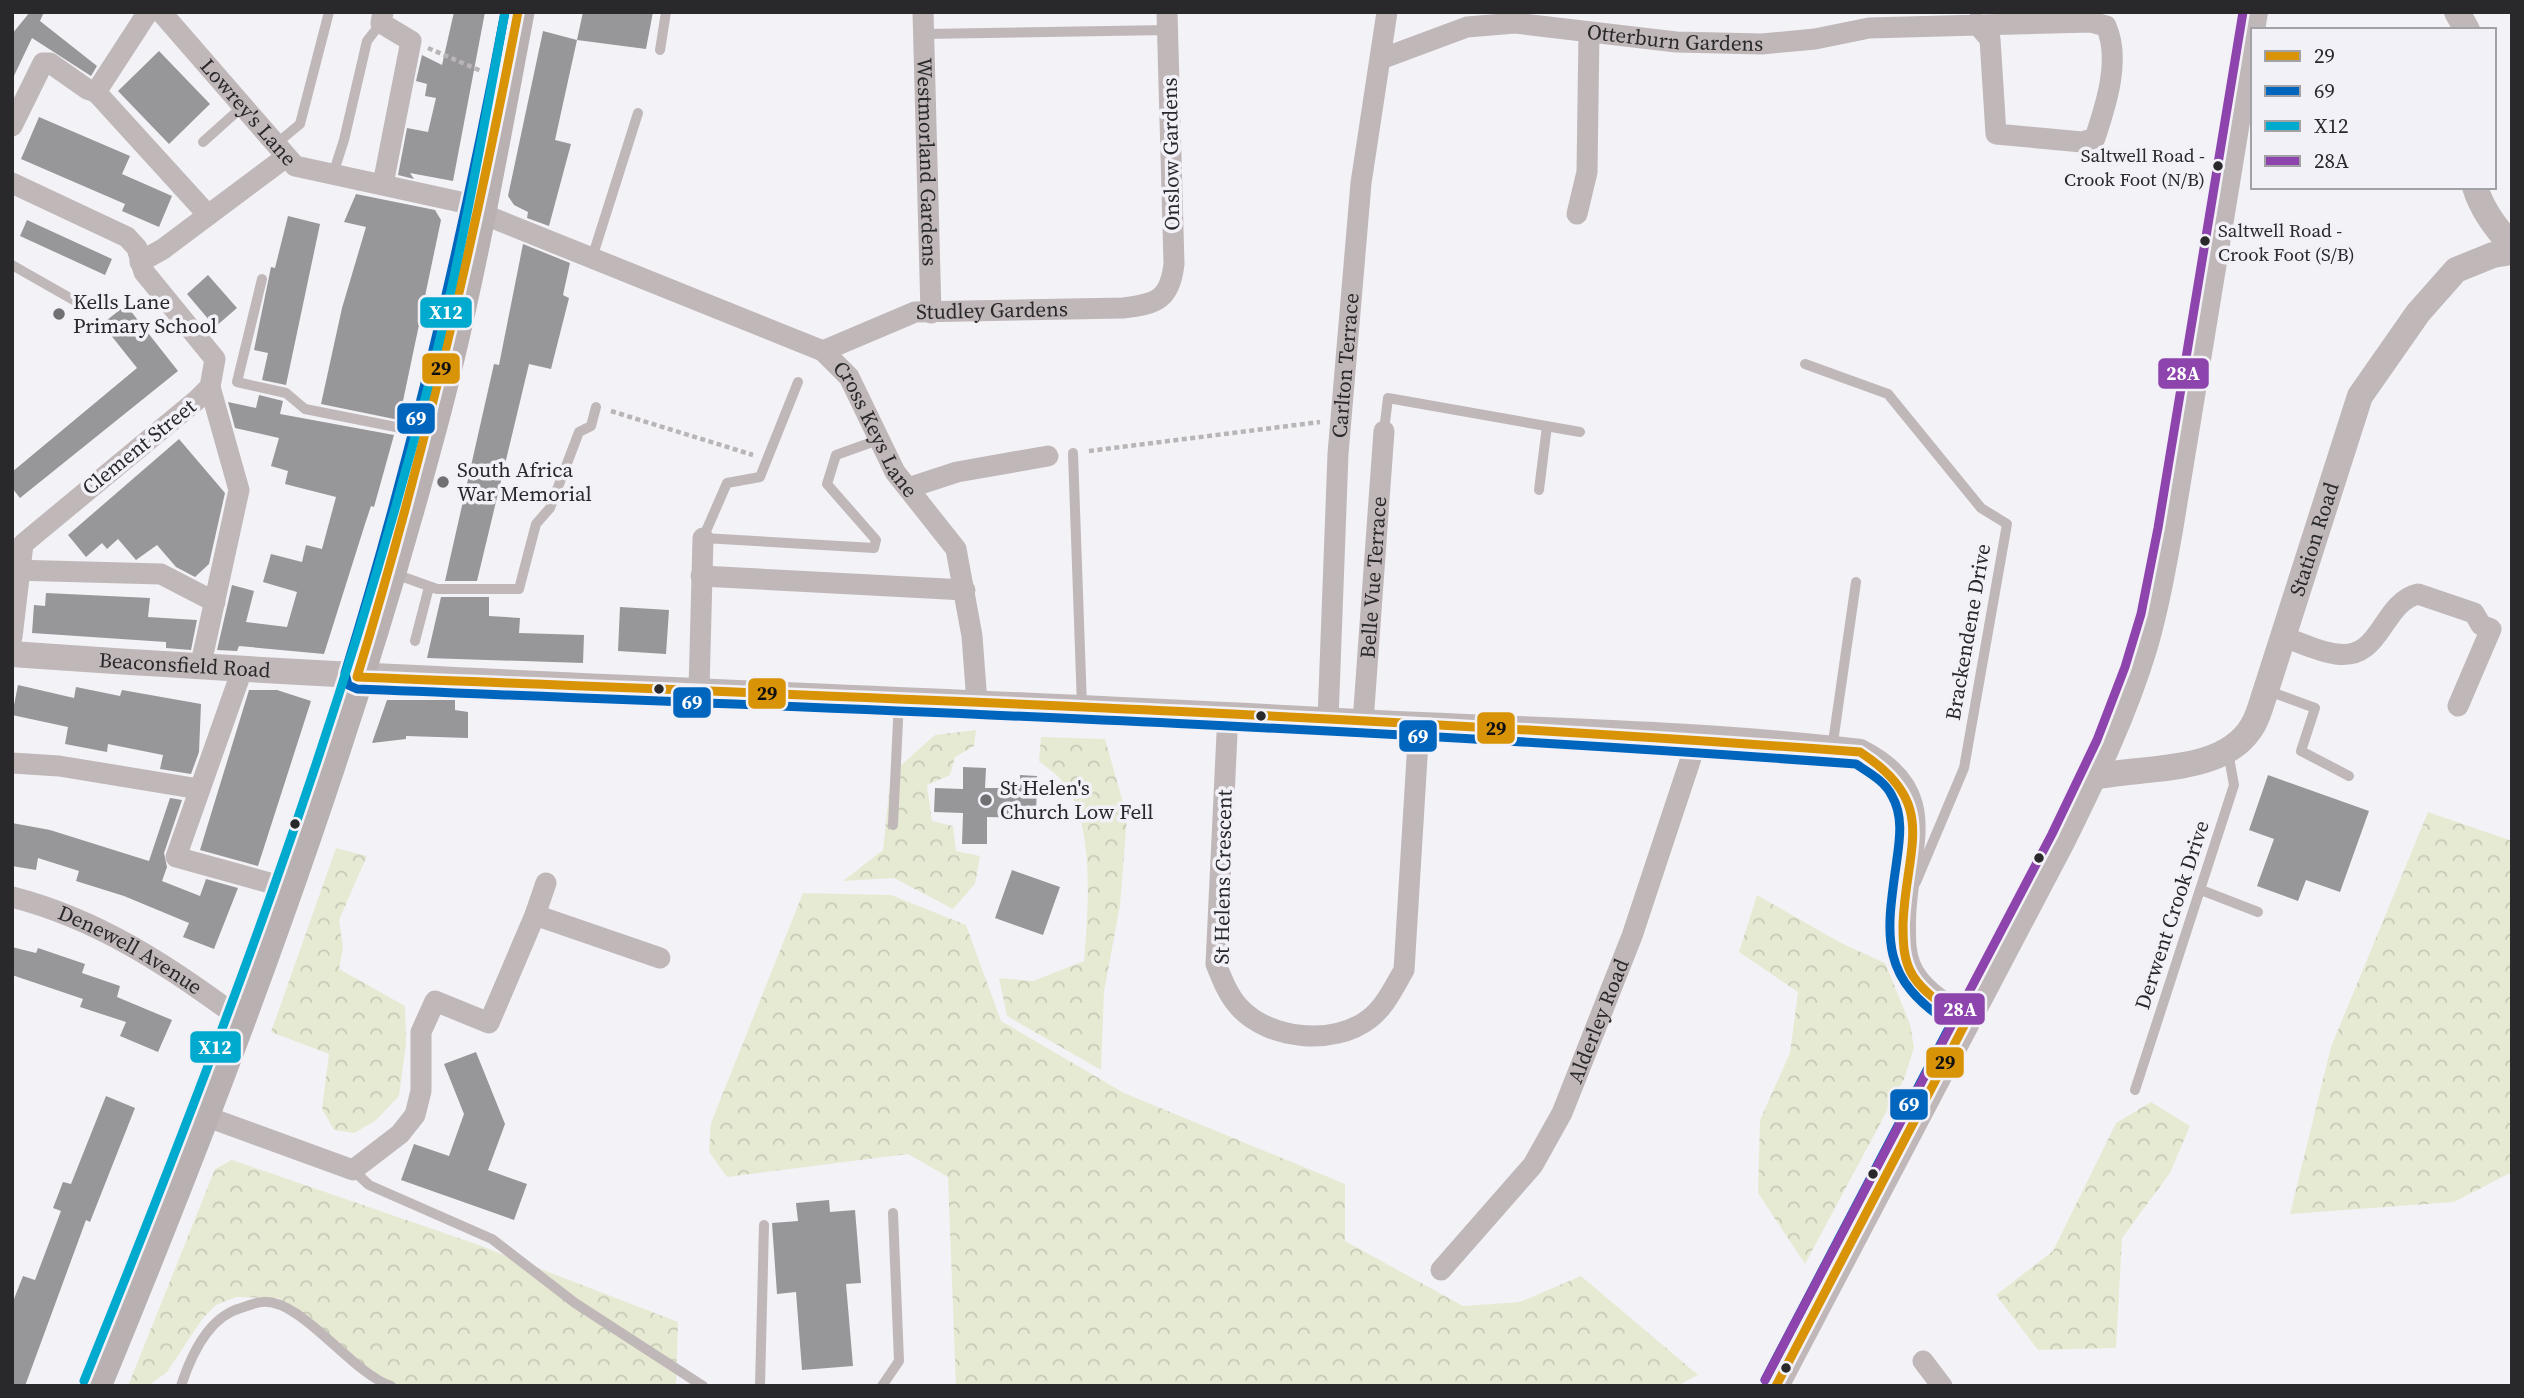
<svg xmlns="http://www.w3.org/2000/svg" width="2524" height="1398" viewBox="0 0 2524 1398" font-family="'Source Serif 4',serif">
	<style>
		.forest { fill: url(#forest-crowns) }
		.building { fill: #979698 }
		.lines { fill: none; stroke-linecap: round; stroke-linejoin: round }
		.path { stroke: #b9b5b6; stroke-width: 4.5; stroke-dasharray: 5 3.5; stroke-linecap: butt }
		.service { stroke: #c0b7b8; stroke-width: 10 }
		.minor { stroke: #c0b7b8; stroke-width: 21 }
		.tertiary { stroke: #c0b7b8; stroke-width: 26 }
		.primary { stroke: #b8b0b1; stroke-width: 33 }
		.bus-1-casing { stroke: #f2f1f8; stroke-width: 14 }
		.bus-2-casing { stroke: #f2f1f8; stroke-width: 14 }
		.bus-3-casing { stroke: #f2f1f8; stroke-width: 14 }
		.bus-4-casing { stroke: #f2f1f8; stroke-width: 14 }
		.bus-1 { stroke: #d89306; stroke-width: 9 }
		.bus-2 { stroke: #0065bd; stroke-width: 9 }
		.bus-3 { stroke: #00a9ce; stroke-width: 9 }
		.bus-4 { stroke: #8e44ad; stroke-width: 9 }
		.bus-dot { fill: #29282b; stroke: #f2f1f8; stroke-width: 2.5 }
		.poi-dot { fill: #706f72; stroke: #f2f1f8; stroke-width: 2.5 }
		.labels { text-anchor: middle; stroke-width: 7; stroke-linejoin: round; paint-order: stroke }
		.bus-label { font-size: 19px; fill: #29282b; stroke: #f2f1f8; text-anchor: end }
		.street-label { font-size: 21px; fill: #29282b; stroke: #f2f1f8 }
		.poi-label { font-size: 21px; fill: #29282b; stroke: #f2f1f8; text-anchor: start }
		.line-badge { stroke: #f2f1f8; stroke-width: 2.5 }
		.badge-label { font-size: 19px; text-anchor: middle; font-weight: bold; fill: #fff }
		.pale-badge-label { font-size: 19px; text-anchor: middle; font-weight: bold; fill: #111 }
	</style>
	<defs>
		<pattern id="forest-crowns" width="20" height="18" patternUnits="userSpaceOnUse" patternTransform="scale(1.75)"><rect width="20" height="18" fill="#e7ead3"/><path d="M2 6a3 3 0 1 1 6 0M12 15a3 3 0 1 1 6 0" fill="none" stroke="#c6c9b5"/></pattern>
	</defs>
	<rect width="100%" height="100%" fill="#f3f2f7"/>
	<path class="forest" d="M976,730L974,746L955,757L950,775L927,785L932,821L953,826L956,851L980,856L975,884L953,909L894,878L843,881L883,850L891,774L935,735Z
		M1041,737L1105,739L1127,817L1120,905L1104,992L1101,1070L1007,1016L999,978L1033,981L1084,961C1088,911 1096,824 1063,782C1057,774 1047,768 1039,761Z
		M2428,812L2512,841V1172L2454,1202L2290,1214L2331,1047Z
		M336,848L367,856L339,920L343,947L339,969L405,1006L406,1044L399,1096L375,1121L354,1133L334,1130L322,1109L329,1054L271,1032Z
		M803,893L891,895L966,925L1001,1021L1124,1093L1345,1184V1241L1463,1306L1520,1302L1581,1276L1698,1375L1677,1386H956L948,1177L908,1154L727,1177L709,1152L711,1123Z
		M1757,895L1841,943L1885,963L1910,1024L1914,1048L1904,1079L1805,1264L1758,1193L1760,1120L1790,1053L1798,992L1739,952Z
		M2151,1102L2190,1126L2170,1173L2122,1238L2116,1348L2038,1350L1996,1295L2053,1251L2116,1123Z
		M232,1160L476,1244L678,1322L676,1386H383L279,1298L236,1297L216,1305L203,1318L167,1372L148,1386H128L215,1169Z"/>
	<path class="building" d="M30,12H44L40,21L97,66L91,76L32,38L12,80V34Z
		M454,12H485L453,181L410,173L414,179L398,175L407,128L428,132L436,98L425,96L427,84L416,81L422,55L442,65Z
		M583,12H653L646,49L577,40Z
		M543,31L577,40L555,140L571,144L549,226L527,218L528,212L514,205L508,196Z
		M159,51L210,104L169,144L118,91Z
		M39,117L130,156L122,174L172,196L159,227L122,211L125,204L21,159Z
		M356,194L435,210L441,220L399,420L321,404L342,308L366,227L344,222Z
		M288,216L320,224L286,385L262,380L268,353L254,350L271,267L275,268Z
		M27,220L112,259L105,275L20,236Z
		M523,244L570,263L563,295L569,298L551,369L529,364L477,581H445L494,364L499,365Z
		M208,275L237,308L215,327L187,294Z
		M126,305L178,371L20,498L12,488V472L137,368L102,324Z
		M259,395L283,401L280,414L394,435L374,507L371,506L365,524L324,654L239,646L237,651L217,650L232,585L254,591L246,622L287,627L297,592L263,582L271,554L302,562L306,545L322,549L336,497L285,484L288,471L271,466L279,438L235,428L228,402L256,408Z
		M179,439L225,493L209,564L195,577L176,567L157,545L136,560L118,539L107,549L102,543L86,557L68,535Z
		M46,593L150,598L148,617L197,620L191,650L166,648V642L32,633L34,605L45,606Z
		M441,597H489V616L520,618L519,633L584,635L583,663L427,658Z
		M620,607L669,610L666,654L618,651Z
		M18,685L74,698L76,687L120,696L122,690L201,704L199,752L191,774L160,769L163,755L108,744L107,752L65,744L68,727L12,715Z
		M249,690H277L311,701L258,866L200,850Z
		M387,700H455V710L468,712V738L406,736V739L372,743Z
		M963,767L986,768L985,788H1020V775L1037,776L1036,818L987,817V844H962L963,813L934,812L935,788L963,789Z
		M2268,775L2369,811L2340,892L2306,880L2298,901L2257,886L2274,839L2249,830Z
		M170,798L182,800L164,853L167,867L162,881L200,896L206,879L238,888L214,949L183,937L189,923L124,896L76,881L79,871L38,858L36,870L12,866V823L50,830L149,861Z
		M1012,870L1060,887L1043,935L995,918Z
		M12,947L36,953L38,948L85,964L82,973L120,986L117,997L172,1020L158,1052L120,1036L126,1022L80,1007L83,999L12,975Z
		M476,1052L505,1124L488,1170L527,1184L514,1220L401,1180L414,1144L449,1156L464,1114L444,1064Z
		M106,1096L135,1108L90,1222L86,1220L25,1386H12V1304L23,1276L35,1280L61,1211L53,1208L63,1182L71,1184Z
		M829,1200L830,1212L855,1210L861,1283L846,1284L853,1366L802,1370L796,1292L777,1294L772,1223L798,1221L796,1203Z"/>
	<g class="lines">
		<path class="path" d="M428,48L481,71
			M611,411L753,455
			M1089,451L1320,422"/>
		<path class="service" d="M924,34L1168,30
			M660,50L666,12
			M203,142L242,107
			M276,144L300,124L329,12
			M333,174L344,140L367,41L381,23
			M592,258L638,113
			M12,265L84,306
			M262,279L237,382L286,393L305,409L426,433
			M1805,364L1888,394L1981,508L2007,524L1964,768L1916,882
			M798,382L760,477L727,483L703,538L874,548L876,540L827,484L836,455L878,440
			M1384,431L1388,398L1580,432
			M1073,453L1082,706
			M1539,490L1547,426
			M395,574L437,589H519L536,524L550,508L579,432L591,426L596,407
			M415,641L429,587
			M2266,690L2315,708L2301,751L2349,776
			M1832,749L1856,582
			M893,825L899,700
			M2201,890L2258,912
			M2135,1090L2234,785L2228,752
			M353,1170L369,1185L492,1239L575,1303L703,1386
			M181,1386C191,1355 208,1317 241,1308C248,1306 256,1302 262,1302C301,1298 350,1372 391,1386
			M760,1386L764,1225
			M882,1386L899,1361L893,1213"/>
		<g class="minor">
			<path id="s1" d="M161,12L295,166L465,203L490,217L823,351L849,377L895,472L956,549L972,636L977,703"/>
			<path id="s2" d="M923,12L931,313"/>
			<path id="s3" d="M1381,59L1467,27L1515,23L1676,42L1762,44L1815,39L1869,28L2091,22L2106,26C2121,59 2106,105 2095,138L2082,142L1996,134L1990,39L1976,23"/>
			<path d="M96,92L208,215"/>
			<path d="M12,126L43,63H50L87,89L96,92L148,12"/>
			<path d="M12,183L127,237L137,248L144,272L215,359L210,387L198,399L23,544L12,637"/>
			<path d="M383,184L411,41L381,23L383,12"/>
			<path d="M1577,214L1587,172L1589,32"/>
			<path d="M140,262L163,249L286,157"/>
			<path id="s4" d="M823,351L915,312L1123,308C1156,304 1170,300 1174,264L1167,12"/>
			<path d="M908,488L957,472L1048,456"/>
			<path d="M12,570L161,574L215,602"/>
			<path d="M701,576L965,590"/>
			<path d="M2284,637C2301,643 2319,652 2336,654C2382,661 2381,603 2418,594L2474,613L2481,625L2491,629L2458,706"/>
			<path d="M200,668L239,490L210,387"/>
			<path d="M242,670L176,857L288,888"/>
			<path d="M699,690L703,538"/>
			<path d="M1228,713L1216,964C1222,979 1228,995 1239,1007C1269,1040 1334,1046 1369,1019C1385,1007 1394,987 1404,970L1419,725"/>
			<path id="s5" d="M1328,720L1338,454L1361,183L1387,12"/>
			<path id="s6" d="M1363,722L1384,431"/>
			<path d="M12,763L59,766L199,789"/>
			<path id="s7" d="M12,897C98,919 169,966 239,1018"/>
			<path d="M535,915L660,958"/>
			<path d="M202,1115L353,1170L400,1134L415,1115L421,1091V1032L435,1001L489,1023L535,915L546,883"/>
			<path id="s8" d="M1441,1270L1533,1165L1562,1113L1632,936L1697,740"/>
			<path d="M1923,1361L1942,1386"/>
		</g>
		<g class="tertiary">
			<path d="M2457,12L2467,30"/>
			<path d="M2475,187C2482,210 2496,228 2512,246"/>
			<path id="s9" d="M12,654C461,686 910,697 1359,722C1525,731 1694,732 1860,752C1945,795 1901,854 1903,928C1903,941 1903,954 1908,966C1918,991 1945,1006 1967,1020"/>
			<path id="s10" d="M2094,777C2143,766 2225,775 2253,725C2259,715 2262,701 2266,690L2360,396L2418,313L2456,270L2493,255L2512,252"/>
			<path d="M1776,1386L2063,840C2094,777 2125,713 2145,646C2156,608 2163,569 2170,530L2255,12"/>
		</g>
		<path class="primary" d="M95,1386C223,1076 341,761 428,437C466,298 491,154 518,12"/>
		<g class="bus-1-casing">
			<path id="bus-1" d="M518,12C475,237 424,458 357,677C858,697 1360,715 1860,752C1940,804 1906,845 1903,924C1903,942 1903,960 1913,976C1926,996 1948,1008 1967,1020L1776,1386"/>
		</g>
		<g class="bus-2-casing">
			<path id="bus-2" d="M505,12C463,236 412,456 345,673L348,685L357,689C857,709 1357,727 1856,764C1869,773 1885,781 1892,796C1903,815 1900,838 1897,859C1886,936 1878,978 1951,1024L1765,1380"/>
		</g>
		<g class="bus-3-casing">
			<path id="bus-3" d="M84,1381C216,1056 341,727 428,387C460,263 482,137 505,12"/>
		</g>
		<g class="bus-4-casing">
			<path id="bus-4" d="M1765,1380L2052,834L2097,740L2125,667L2141,614L2158,528L2243,12"/>
		</g>
		<use href="#bus-1" class="bus-1"/>
		<use href="#bus-2" class="bus-2"/>
		<use href="#bus-3" class="bus-3"/>
		<use href="#bus-4" class="bus-4"/>
	</g>
	<g class="bus-dot">
		<circle cx="2218" cy="166" r="6"/>
		<circle cx="2205" cy="241" r="6"/>
		<circle cx="659" cy="689" r="6"/>
		<circle cx="1261" cy="716" r="6"/>
		<circle cx="295" cy="824" r="6"/>
		<circle cx="2039" cy="858" r="6"/>
		<circle cx="1873" cy="1174" r="6"/>
		<circle cx="1786" cy="1368" r="6"/>
	</g>
	<g class="poi-dot">
		<circle cx="59" cy="314" r="7"/>
		<circle cx="443" cy="482" r="7"/>
		<circle cx="986" cy="800" r="7"/>
	</g>
	<g class="labels">
		<g class="bus-label">
			<text x="2205" y="162">Saltwell Road -<tspan x="2205" dy="24">Crook Foot (N/B)</tspan></text>
			<text x="2218" y="237" text-anchor="start">Saltwell Road -<tspan x="2218" dy="24">Crook Foot (S/B)</tspan></text>
		</g>
		<g class="street-label">
			<text dy="7" stroke="none"><textPath href="#s3" startOffset="301">Otterburn Gardens</textPath></text>
			<text dy="7" stroke="none"><textPath href="#s1" startOffset="133">Lowrey's Lane</textPath></text>
			<text transform="translate(1171 154) rotate(-91)" y="7">Onslow Gardens</text>
			<text dy="7" stroke="none"><textPath href="#s2" startOffset="150">Westmorland Gardens</textPath></text>
			<text dy="7" stroke="none"><textPath href="#s4" startOffset="177">Studley Gardens</textPath></text>
			<text dy="7" stroke="none"><textPath href="#s5" startOffset="355">Carlton Terrace</textPath></text>
			<text dy="7" stroke="none"><textPath href="#s1" startOffset="861">Cross Keys Lane</textPath></text>
			<text transform="translate(139 447) rotate(-39)" y="7">Clement Street</text>
			<text dy="7" stroke="none"><textPath href="#s10" startOffset="369">Station Road</textPath></text>
			<text dy="7" stroke="none"><textPath href="#s6" startOffset="145">Belle Vue Terrace</textPath></text>
			<text transform="translate(1968 632) rotate(-80)" y="7">Brackendene Drive</text>
			<text dy="7" stroke="none"><textPath href="#s9" startOffset="173">Beaconsfield Road</textPath></text>
			<text transform="translate(1223 877) rotate(-89)" y="7">St Helens Crescent</text>
			<text transform="translate(2172 915) rotate(-72)" y="7">Derwent Crook Drive</text>
			<text dy="7" stroke="none"><textPath href="#s7" startOffset="130">Denewell Avenue</textPath></text>
			<text dy="7" stroke="none"><textPath href="#s8" startOffset="298">Alderley Road</textPath></text>
		</g>
		<g class="poi-label">
			<text x="73" y="309">Kells Lane<tspan x="73" dy="24">Primary School</tspan></text>
			<text x="457" y="477">South Africa<tspan x="457" dy="24">War Memorial</tspan></text>
			<text x="1000" y="795">St Helen's<tspan x="1000" dy="24">Church Low Fell</tspan></text>
		</g>
	</g>
	<g class="line-badge">
		<rect x="419" y="296" width="54" height="33" rx="7" fill="#00a9ce"/>
		<rect x="421" y="352" width="40" height="33" rx="7" fill="#d89306"/>
		<rect x="2157" y="357" width="53" height="33" rx="7" fill="#8e44ad"/>
		<rect x="396" y="402" width="40" height="33" rx="7" fill="#0065bd"/>
		<rect x="747" y="677" width="40" height="33" rx="7" fill="#d89306"/>
		<rect x="672" y="686" width="40" height="33" rx="7" fill="#0065bd"/>
		<rect x="1476" y="711" width="40" height="34" rx="7" fill="#d89306"/>
		<rect x="1398" y="719" width="40" height="34" rx="7" fill="#0065bd"/>
		<rect x="1933" y="992" width="53" height="34" rx="7" fill="#8e44ad"/>
		<rect x="189" y="1030" width="53" height="34" rx="7" fill="#00a9ce"/>
		<rect x="1925" y="1046" width="40" height="33" rx="7" fill="#d89306"/>
		<rect x="1889" y="1088" width="40" height="33" rx="7" fill="#0065bd"/>
	</g>
	<g class="badge-label">
		<text x="446" y="319">X12</text>
		<text x="2183" y="380">28A</text>
		<text x="416" y="425">69</text>
		<text x="692" y="709">69</text>
		<text x="1418" y="743">69</text>
		<text x="1960" y="1016">28A</text>
		<text x="215" y="1054">X12</text>
		<text x="1909" y="1111">69</text>
	</g>
	<g class="pale-badge-label">
		<text x="441" y="375">29</text>
		<text x="767" y="700">29</text>
		<text x="1496" y="735">29</text>
		<text x="1945" y="1069">29</text>
	</g>
	<rect width="2524" height="1398" fill="none" stroke="#29282b" stroke-width="28"/>
	<rect x="2251" y="28" width="245" height="161" fill="#f2f1f8" stroke="#a2a1a6" stroke-width="2"/>
	<rect x="2265" y="51" width="35" height="10" fill="#d89306" stroke="#a2a1a6" stroke-width="2"/>
	<text x="2314" y="63" font-size="21" fill="#29282b">29</text>
	<rect x="2265" y="86" width="35" height="10" fill="#0065bd" stroke="#a2a1a6" stroke-width="2"/>
	<text x="2314" y="98" font-size="21" fill="#29282b">69</text>
	<rect x="2265" y="121" width="35" height="10" fill="#00a9ce" stroke="#a2a1a6" stroke-width="2"/>
	<text x="2314" y="133" font-size="21" fill="#29282b">X12</text>
	<rect x="2265" y="156" width="35" height="10" fill="#8e44ad" stroke="#a2a1a6" stroke-width="2"/>
	<text x="2314" y="168" font-size="21" fill="#29282b">28A</text>
</svg>
